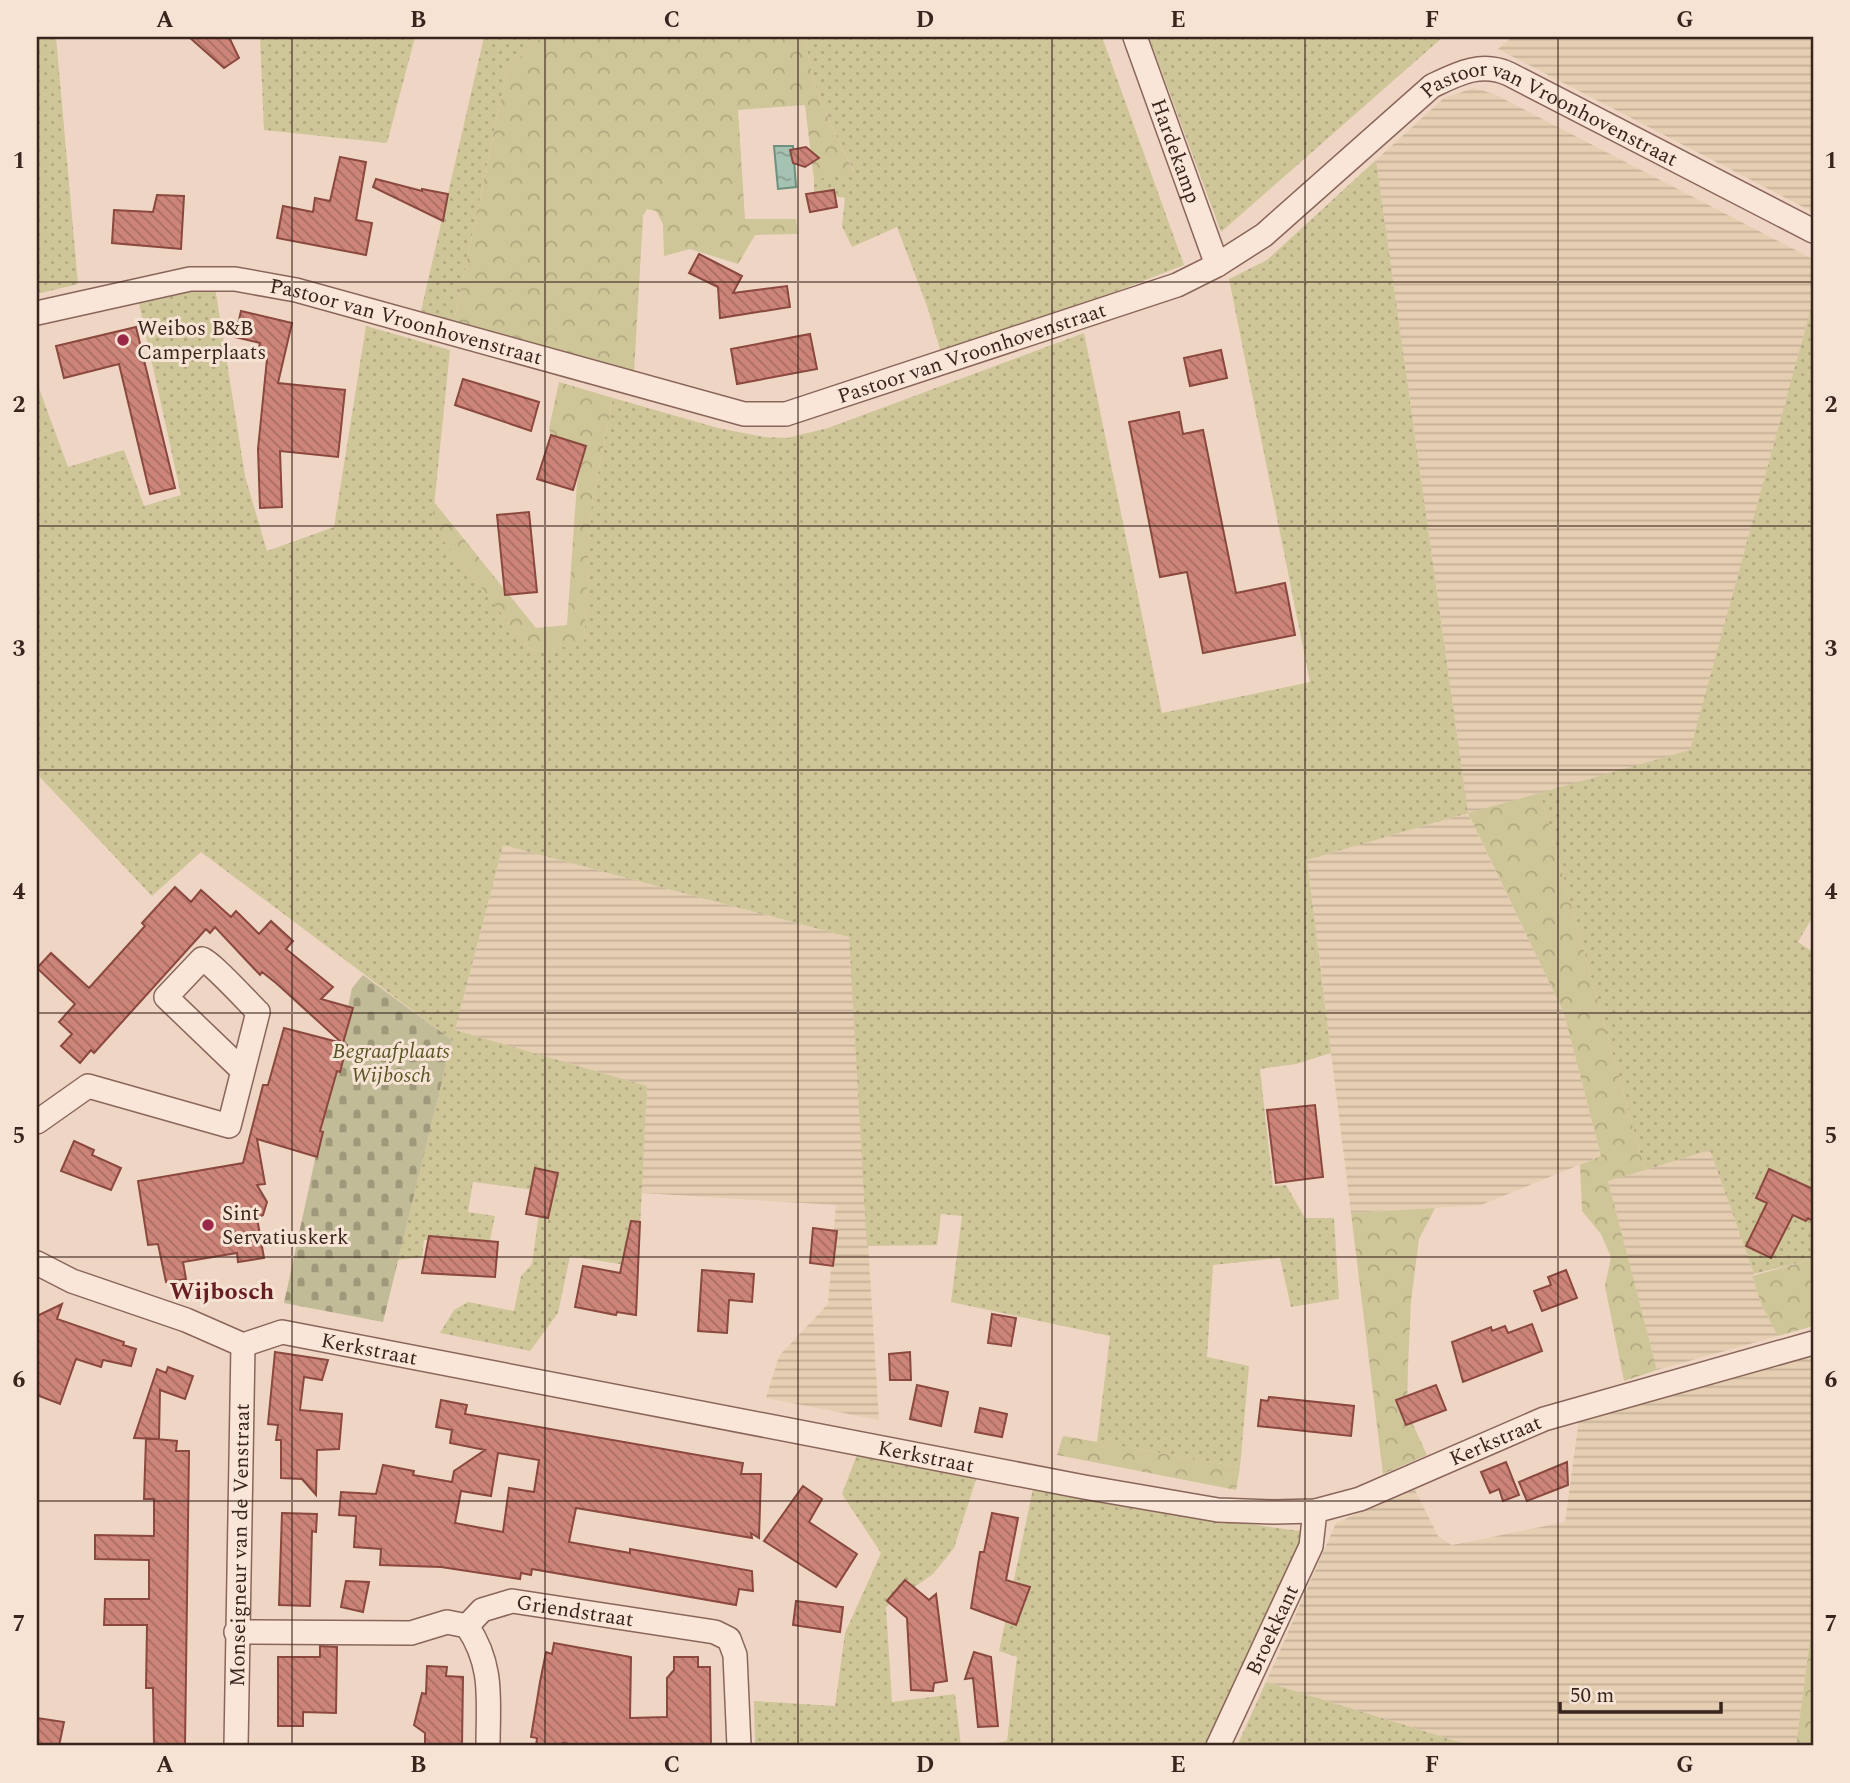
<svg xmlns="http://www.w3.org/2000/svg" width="1850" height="1783" viewBox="0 0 1850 1783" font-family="Spectral,serif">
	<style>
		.farmland { fill: url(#farmland-rules) }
		.grass { fill: url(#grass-dots) }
		.forest { fill: url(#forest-crowns) }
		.cemetery { fill: url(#cemetery-stones) }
		.water { fill: url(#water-ripples); stroke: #6c917e; stroke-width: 2 }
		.building { fill: url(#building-back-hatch); stroke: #8a483f; stroke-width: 2; fill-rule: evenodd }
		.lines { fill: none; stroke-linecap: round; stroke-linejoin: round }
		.minor-casing { stroke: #8a665a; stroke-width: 26 }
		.minor { stroke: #f9e6d8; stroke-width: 23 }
		.grid { fill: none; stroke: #3a241e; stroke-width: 2; stroke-opacity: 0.55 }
		.poi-dot { fill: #9a2949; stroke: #f6e3d4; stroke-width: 2.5 }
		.labels { text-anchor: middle; stroke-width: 6; stroke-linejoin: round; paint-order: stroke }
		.street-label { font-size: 21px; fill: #3a241e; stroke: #f6e3d4 }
		.poi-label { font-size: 21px; fill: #3a241e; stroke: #f6e3d4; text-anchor: start }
		.park-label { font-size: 21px; font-style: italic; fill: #575524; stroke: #f6e3d4 }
		.quarter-label { font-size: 24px; font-weight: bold; fill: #671d22; stroke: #f6e3d4 }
		.neatline { fill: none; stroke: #3a241e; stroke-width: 2.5 }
		.grid-label { font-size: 23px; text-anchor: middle; font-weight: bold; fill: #3a241e }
	</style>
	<defs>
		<pattern id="farmland-rules" width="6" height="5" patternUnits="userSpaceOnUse" patternTransform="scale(1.75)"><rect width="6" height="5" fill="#e5ceb1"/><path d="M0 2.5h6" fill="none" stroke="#c5b198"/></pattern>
		<pattern id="grass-dots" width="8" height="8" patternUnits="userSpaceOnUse" patternTransform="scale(1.75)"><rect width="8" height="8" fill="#cec598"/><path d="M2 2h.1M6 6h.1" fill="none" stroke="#b2a983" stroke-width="1.8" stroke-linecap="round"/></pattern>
		<pattern id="forest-crowns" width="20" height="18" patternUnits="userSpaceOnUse" patternTransform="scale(1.75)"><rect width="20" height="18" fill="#cec598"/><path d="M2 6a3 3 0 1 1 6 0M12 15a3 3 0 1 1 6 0" fill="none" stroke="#b2a983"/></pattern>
		<pattern id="cemetery-stones" width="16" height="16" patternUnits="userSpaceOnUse" patternTransform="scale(1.75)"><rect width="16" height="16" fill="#c2bb97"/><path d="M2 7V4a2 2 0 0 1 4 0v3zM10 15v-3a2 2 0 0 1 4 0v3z" fill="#9f987b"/></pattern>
		<pattern id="water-ripples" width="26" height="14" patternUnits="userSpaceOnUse" patternTransform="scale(1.75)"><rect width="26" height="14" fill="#a6c2b2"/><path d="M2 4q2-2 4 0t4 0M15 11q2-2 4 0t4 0" fill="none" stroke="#889d90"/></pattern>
		<pattern id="building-back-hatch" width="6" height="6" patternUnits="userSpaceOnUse" patternTransform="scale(1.75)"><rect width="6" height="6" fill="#ce8579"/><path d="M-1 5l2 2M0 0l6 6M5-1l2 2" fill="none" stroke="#a86d63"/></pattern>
	</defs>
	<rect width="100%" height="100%" fill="#efd6c4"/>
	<path class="farmland" d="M1512,37H1813V212L1498,49Z
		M1474,88L1494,94L1813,259V301L1690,751L1468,814L1564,1013L1601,1156L1481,1205L1351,1213L1307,860L1468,813L1376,160L1444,98Z
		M503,845L849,937L879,1420L766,1398L779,1356L828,1304L836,1205L641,1193L647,1086L455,1030Z
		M1710,1150L1754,1274L1752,1276L1762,1306L1778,1336L1657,1370L1608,1181Z
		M1813,1350V1618L1796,1746H1472L1266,1682L1336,1523L1414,1488L1438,1536L1452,1545L1565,1522L1579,1419Z"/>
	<path class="grass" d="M37,37H56L78,284L37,294Z
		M260,37H415L387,143L264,130Z
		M484,37H541L507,70L454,321L421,311Z
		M805,37H1102L1184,265L943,359L927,306L897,227L852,247L842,226L845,198L814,193V180L854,171C830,123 812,91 805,37Z
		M1149,37H1443L1221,232Z
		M1376,160L1468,813L1307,860L1331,1053L1296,1064L1260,1069L1273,1186L1286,1185L1305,1218H1334L1339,1299L1291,1307L1280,1258L1213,1265L1207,1357L1249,1366L1240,1467L1097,1442L1110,1336L951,1302L962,1216L941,1214L937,1245L867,1246L849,937L503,845L455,1030L647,1086L638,1267L570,1256L558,1313L530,1351L440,1333L454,1310L468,1302L514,1311L521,1276L532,1264L542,1191L473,1182L468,1212L495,1216L490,1240H424L422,1257L398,1260L452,1040L201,852L152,896L37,774V383L68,467L124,450L144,506L181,495L138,299L215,287L245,476L267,551L334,527L366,326L450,350L432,526L530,649L537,651L584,643L591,509L613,398L718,428L764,437L787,438L828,428L1084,333L1162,713L1310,682L1229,279L1267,260Z
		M1813,301V916L1798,942L1813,952V1259L1754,1274L1710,1150L1645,1170L1540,793L1690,750Z
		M859,1449L978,1473L954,1548L933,1574L886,1607L892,1702L955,1694L961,1746H755L754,1701L835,1706L845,1633L881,1553L842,1494Z
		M1034,1484L1227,1521L1300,1531V1540L1208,1746H977L1007,1741L1017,1657L999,1651Z
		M1266,1682L1472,1746H1237Z"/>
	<path class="forest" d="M541,37H805C812,91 830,123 854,172L814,180L805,105L738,110L745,219H796L798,234L755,235L738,264L690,249L664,256L663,224L656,211L647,209L643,216L634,373L454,321L507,70Z
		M559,382L613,398L591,509L584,644L537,651L530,649L432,526L434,502L536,628L567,625L577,484L585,449L552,440L549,428Z
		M1540,793L1645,1170L1608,1181L1657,1370L1624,1381L1605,1286L1611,1257L1601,1234L1582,1211L1580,1165L1601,1156L1564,1013L1468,813Z
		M1435,1208L1419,1239L1411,1301L1408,1366L1407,1412L1427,1455L1383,1474L1351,1213Z
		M1813,1259V1326L1778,1336L1762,1306L1752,1276Z
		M1063,1436L1240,1467L1236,1490L1057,1455Z
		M1813,1618V1746H1796Z"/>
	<path class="cemetery" d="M363,975L452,1040L383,1322L284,1303L352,988Z"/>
	<path class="water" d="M774,146H793L796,187L778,189Z"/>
	<path class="building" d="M189,37H229L239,58L224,68Z
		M806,147L819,158L805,167L793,163L790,150Z
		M340,157L366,162L356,220L372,223L366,255L277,238L283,206L313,212L315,198L330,201Z
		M376,179L422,191V189L448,194L443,221L373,187Z
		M834,190L837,207L810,212L806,194Z
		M157,195L184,196L181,249L112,243L114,210L153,212Z
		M699,254L742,276L733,293L787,286L790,307L720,318L718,287L689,273Z
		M241,311L292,323L278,383L345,390L338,457L280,451L282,507L260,508L258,449L267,359L257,356L260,343L235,337Z
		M136,327L175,488L150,494L119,364L64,378L56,346Z
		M810,334L817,369L737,384L731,349Z
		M1221,350L1227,378L1190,386L1184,358Z
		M463,379L539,402L531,431L455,405Z
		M1179,412L1183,434L1203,430L1236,593L1285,583L1295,635L1203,653L1187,572L1160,577L1129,422Z
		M551,435L586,446L573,490L537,479Z
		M529,512L537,592L505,595L497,515Z
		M175,887L191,902L201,890L231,917L236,911L259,934L271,921L293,941L286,949L333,987L321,999L353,1008L343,1043L347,1045L340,1072L337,1071L320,1131L323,1132L317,1157L257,1139L265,1184L257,1185L267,1202L263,1215L257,1218L264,1258L238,1262L237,1253L183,1262L186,1279L166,1282L158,1244L148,1245L138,1181L243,1163L263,1085H268L284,1028L342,1043L276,983L262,972L260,975L215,927L210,933L206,929L94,1053L91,1050L80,1063L61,1046L72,1034L59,1022L75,1004L37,968L51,953L89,988L145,926L142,923Z
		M1315,1105L1323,1177L1276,1183L1267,1110Z
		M74,1141L94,1150L92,1155L121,1168L111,1190L61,1171Z
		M535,1168L558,1173L548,1218L526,1214Z
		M1769,1169L1813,1189V1221L1808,1218L1806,1221L1793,1215L1771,1258L1746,1246L1767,1203L1756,1198Z
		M631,1221L640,1222L636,1315L617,1312L616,1315L575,1307L583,1266L620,1273Z
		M813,1228L837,1231L833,1266L810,1263Z
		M429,1236L498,1242L495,1277L422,1273Z
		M702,1270L754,1274L752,1302L729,1300L727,1333L698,1331Z
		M1566,1270L1577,1298L1542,1311L1534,1291L1551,1285L1548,1277Z
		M62,1304L57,1319L124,1342L123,1345L136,1349L131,1366L103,1360L101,1367L76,1359L60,1404L37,1395V1316Z
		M992,1314L1016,1318L1011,1346L988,1343Z
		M1532,1324L1542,1351L1463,1382L1452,1342L1491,1327L1492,1331L1505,1326L1508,1333Z
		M275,1352L328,1360L322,1380L304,1377L300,1410L342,1414L339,1449L317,1450L316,1495L302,1479L281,1478V1440H276L278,1425L268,1424Z
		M910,1352L911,1380H890L889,1354Z
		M168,1367L193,1376L185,1399L160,1390L159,1439L134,1438L157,1369L166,1373Z
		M917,1385L948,1392L941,1426L910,1419Z
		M1436,1385L1446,1410L1406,1425L1396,1400Z
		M1269,1397L1354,1406L1351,1436L1258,1426L1261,1400L1268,1401Z
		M441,1400L467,1405L465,1414L743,1463L741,1474H761L759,1538L751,1533L752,1538L576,1508L569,1542L630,1553V1549L752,1571L753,1591L739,1589L736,1605L532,1569L531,1575L521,1573L520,1579L441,1567L380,1565L381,1549L354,1547L356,1516L339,1515L341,1492L376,1494L383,1465L414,1471L413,1475L452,1482L454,1471L485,1450L450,1443L452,1430L436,1427ZM498,1453L539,1460L534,1492L509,1488L503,1532L455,1523L461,1491L491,1496Z
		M980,1408L1007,1414L1002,1437L975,1432Z
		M146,1438L177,1441L176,1451H189L185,1746H154L153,1688H146L147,1625H104L105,1599H149V1560L95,1559V1535L154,1536V1499H144Z
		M1506,1462L1519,1495L1503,1501L1499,1489L1490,1493L1481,1472Z
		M1567,1462L1568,1485L1527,1501L1519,1482Z
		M803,1486L822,1499L809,1522L857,1554L836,1587L764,1541Z
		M282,1513L317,1514L316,1532L312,1531L310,1606L279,1605Z
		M992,1513L1018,1518L1006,1580L1030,1587L1016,1625L971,1608L980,1552H984Z
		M905,1580L929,1600L936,1594L947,1681L934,1683L933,1691L911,1690L907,1618L887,1601Z
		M346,1581L369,1582L363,1612L341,1607Z
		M796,1601L843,1607L840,1632L793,1625Z
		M554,1643L631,1657L630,1718L667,1717V1678L674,1670V1657H698V1667H710L711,1746H579L563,1743L562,1746H536L537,1738L531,1737L540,1682L546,1652L552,1654Z
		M320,1646L337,1647L336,1713L303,1712V1726H278V1657H320Z
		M974,1652L991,1657L998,1726L978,1727L973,1678L965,1679Z
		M427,1666L447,1667L446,1676L463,1677L462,1746H425V1733L414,1725L422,1693L426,1694Z
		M37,1718L64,1722L59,1746H37Z"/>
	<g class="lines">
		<g class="minor-casing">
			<g id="minor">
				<path id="s1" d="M1135,37L1217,265"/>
				<path id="s2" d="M37,313L190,279H235L296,290L744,414H786L1177,285L1217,265L1264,235L1432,86C1457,74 1481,61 1509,74L1813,231"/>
				<path d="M37,1122L88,1086L229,1126L258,1012C248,1002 209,960 202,959L166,997L242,1070"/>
				<path id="s3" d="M37,1263L72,1281L186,1320L243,1345L282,1332L1084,1487L1218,1510L1274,1512L1315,1511L1360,1499L1544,1419L1813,1343"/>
				<path d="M467,1626C494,1666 488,1700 488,1746"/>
				<path id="s4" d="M236,1632L411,1633L447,1622L467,1626L482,1610L512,1601L715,1632L729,1639L735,1655L739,1746"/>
				<path id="s5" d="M236,1746L243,1345"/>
				<path id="s6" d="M1218,1746L1311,1546L1315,1511"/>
			</g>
		</g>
		<use href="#minor" class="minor"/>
	</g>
	<path class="grid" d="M292,37V1746M545,37V1746M798,37V1746M1052,37V1746M1305,37V1746M1558,37V1746M37,282H1813M37,526H1813M37,770H1813M37,1013H1813M37,1257H1813M37,1501H1813"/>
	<g class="poi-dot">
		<circle cx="123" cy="340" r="7"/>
		<circle cx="208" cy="1225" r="7"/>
	</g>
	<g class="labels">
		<g class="street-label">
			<text dy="7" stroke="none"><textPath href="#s2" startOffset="1636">Pastoor van Vroonhovenstraat</textPath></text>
			<text dy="7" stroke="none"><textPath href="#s1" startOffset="121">Hardekamp</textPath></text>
			<text dy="7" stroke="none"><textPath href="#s2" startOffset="378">Pastoor van Vroonhovenstraat</textPath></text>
			<text dy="7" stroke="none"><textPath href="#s2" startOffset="966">Pastoor van Vroonhovenstraat</textPath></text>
			<text dy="7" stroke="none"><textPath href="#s3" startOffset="352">Kerkstraat</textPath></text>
			<text dy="7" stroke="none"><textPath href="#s3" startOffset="1507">Kerkstraat</textPath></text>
			<text dy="7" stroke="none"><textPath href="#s3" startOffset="919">Kerkstraat</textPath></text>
			<text dy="7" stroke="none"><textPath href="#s5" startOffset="201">Monseigneur van de Venstraat</textPath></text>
			<text dy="7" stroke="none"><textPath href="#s4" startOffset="350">Griendstraat</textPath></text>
			<text dy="7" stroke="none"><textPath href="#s6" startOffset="128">Broekkant</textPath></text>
		</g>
		<g class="poi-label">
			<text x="137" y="335">Weibos B&amp;B<tspan x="137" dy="24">Camperplaats</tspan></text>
			<text x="222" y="1220">Sint<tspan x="222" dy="24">Servatiuskerk</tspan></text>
		</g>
		<g class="park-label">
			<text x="391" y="1058">Begraafplaats<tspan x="391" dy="24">Wijbosch</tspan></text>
		</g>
		<g class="quarter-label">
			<text x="222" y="1299">Wijbosch</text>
		</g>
	</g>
	<rect width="1850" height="1783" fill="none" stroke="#f6e3d4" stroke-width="77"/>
	<path d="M1560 1702v10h161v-10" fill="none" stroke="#3a241e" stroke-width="3.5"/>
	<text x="1570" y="1702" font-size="21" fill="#3a241e" stroke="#f6e3d4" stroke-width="5" paint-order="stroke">50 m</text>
	<rect x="38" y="38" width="1774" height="1706" class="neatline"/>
	<g class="grid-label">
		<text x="165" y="27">A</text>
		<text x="418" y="27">B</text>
		<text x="672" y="27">C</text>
		<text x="925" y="27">D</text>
		<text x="1178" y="27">E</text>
		<text x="1432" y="27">F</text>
		<text x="1685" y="27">G</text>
		<text x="19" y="168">1</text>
		<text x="1831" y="168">1</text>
		<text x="19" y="412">2</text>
		<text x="1831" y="412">2</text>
		<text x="19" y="656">3</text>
		<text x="1831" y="656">3</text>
		<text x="19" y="899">4</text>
		<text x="1831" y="899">4</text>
		<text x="19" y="1143">5</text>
		<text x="1831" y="1143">5</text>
		<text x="19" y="1387">6</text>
		<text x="1831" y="1387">6</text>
		<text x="19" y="1631">7</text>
		<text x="1831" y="1631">7</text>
		<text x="165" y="1772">A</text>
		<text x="418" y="1772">B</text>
		<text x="672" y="1772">C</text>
		<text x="925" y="1772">D</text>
		<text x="1178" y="1772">E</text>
		<text x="1432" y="1772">F</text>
		<text x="1685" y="1772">G</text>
	</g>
</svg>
